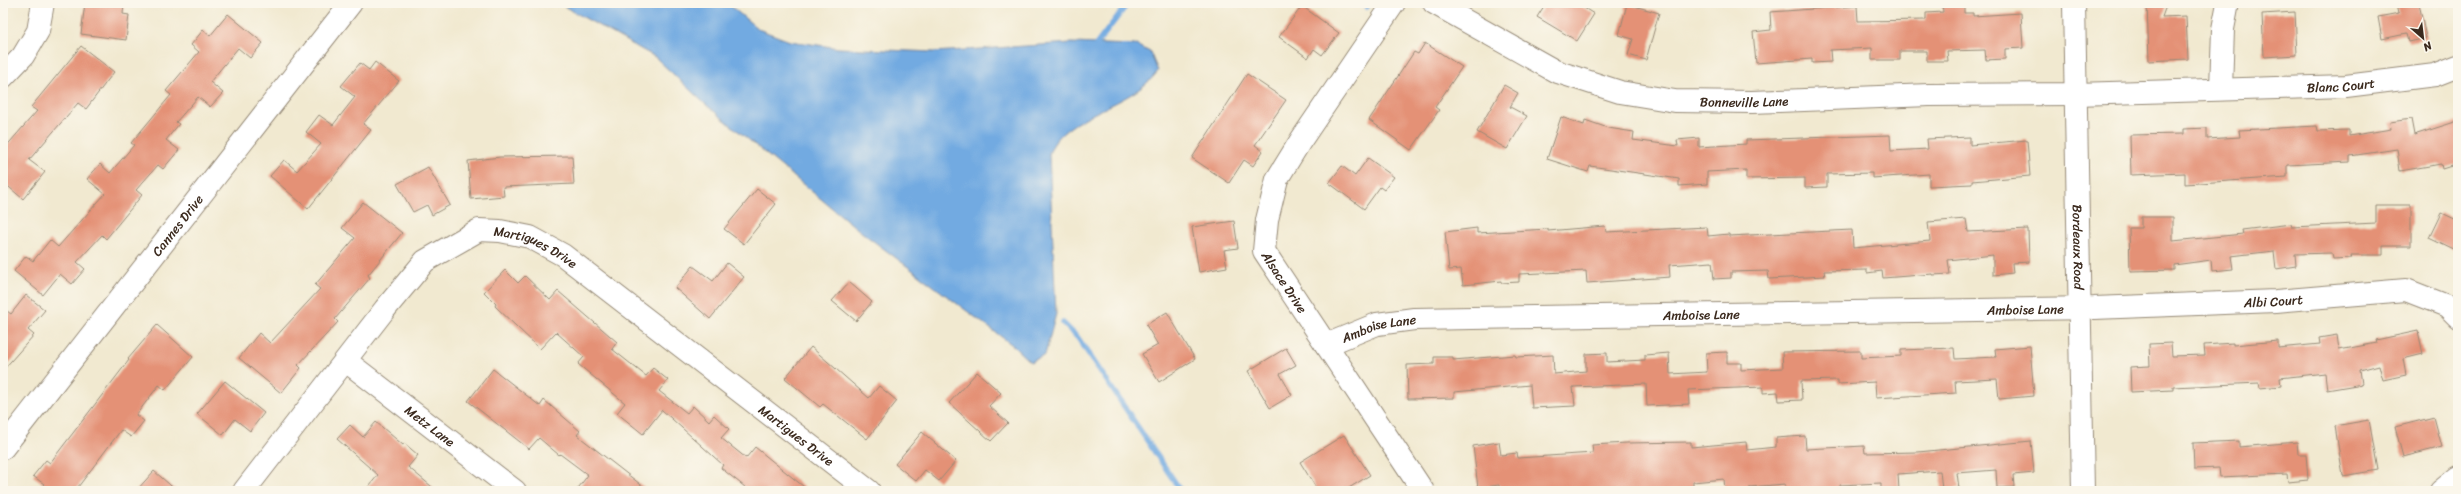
<svg xmlns="http://www.w3.org/2000/svg" width="2461" height="494" viewBox="0 0 2461 494" font-family="Sriracha,sans-serif">
	<style>
		.water { fill: #72aae1; stroke: #566a80 }
		.lines { fill: none; stroke-linecap: round; stroke-linejoin: round }
		.stream { stroke: #72aae1; stroke-width: 5.5 }
		.building { fill: #e49176 }
		.minor-casing { stroke: #968a77; stroke-width: 24 }
		.minor { stroke: #fff; stroke-width: 22 }
		.labels { text-anchor: middle; stroke-width: 3; stroke-linejoin: round; paint-order: stroke }
		.street-label { font-size: 13px; fill: #3b2a1e; stroke: #fbf7ec }
	</style>
	<rect width="100%" height="100%" fill="#fbf7ec"/>
	<filter id="ink" filterUnits="userSpaceOnUse"><feTurbulence type="fractalNoise" baseFrequency=".025" numOctaves="2"/><feDisplacementMap in="SourceGraphic" scale="8" xChannelSelector="R" yChannelSelector="G"/><feConvolveMatrix kernelMatrix="1 2 1 2 8 2 1 2 1" color-interpolation-filters="sRGB"/></filter>
	<filter id="wash" filterUnits="userSpaceOnUse"><feTurbulence type="fractalNoise" baseFrequency=".012" numOctaves="4" result="noise"/><feDisplacementMap in="SourceGraphic" scale="16" xChannelSelector="R" yChannelSelector="G"/><feGaussianBlur stdDeviation="0.9" result="paint"/><feColorMatrix in="noise" values="0 0 0 0 0 0 0 0 0 0 0 0 0 0 0 0 0 1.4 0 .05"/><feComposite in="paint" operator="in"/></filter>
	<g filter="url(#wash)">
		<rect width="100%" height="100%" fill="#f1e9d0"/>
		<path class="water" d="M558,3H727L758,29L790,41L839,48L934,52L1071,43L1136,45L1150,52L1158,71C1132,108 1061,114 1049,154L1056,314L1045,355L1030,362L1011,344L860,231L704,103L655,57Z"/>
		<g class="lines">
			<path class="stream" d="M1361,3L1367,7
				M1093,49L1128,3
				M1063,323L1078,338L1181,491"/>
		</g>
		<g id="blocks">
			<path class="building" d="M85,3H124L123,14L129,15L126,40L81,34Z
				M1546,3H1576L1594,14L1577,41L1537,17Z
				M1942,3H1964V13H1973V16L2021,13L2023,48L2005,49V59L1986,60L1985,50L1947,51L1948,61H1927V51H1900V60H1872V48L1830,50L1831,62L1812,63V59L1756,63L1753,32L1771,30L1770,12L1857,6L1858,21L1926,20V13L1943,12Z
				M2147,3H2167L2162,17L2186,16L2188,59L2149,61Z
				M2397,3H2419L2426,38L2408,42L2406,34L2382,39L2378,17L2399,13Z
				M1627,4L1659,13L1646,60L1628,55L1633,39L1619,35Z
				M1302,6L1339,33L1322,55L1314,49L1308,58L1279,37Z
				M2295,12L2297,55L2264,57L2262,14Z
				M228,14L263,43L250,58L238,48L210,82L223,93L210,107L198,97L176,122L179,124L166,140L179,150L163,169L158,165L136,190L142,195L106,239L102,235L77,262L85,269L72,284L60,274L43,295L14,271L26,256L33,261L50,240L58,247L105,194L87,179L100,164L110,173L134,145L131,143L171,95L166,91L199,52L191,45L203,30L210,36Z
				M1425,43L1462,67L1435,107L1439,110L1411,150L1369,120L1414,52L1418,54Z
				M81,46L114,72L86,109L78,103L29,160L45,172L23,199L3,182V150L37,111L31,107Z
				M375,62L399,81L363,124L371,130L308,209L270,176L284,160L297,171L321,144L306,132L319,115L333,125L355,97L341,86L360,63L369,70Z
				M1247,74L1286,100L1255,145L1263,151L1253,166L1244,160L1229,183L1192,158Z
				M1504,85L1518,93L1510,107L1527,116L1507,149L1477,132Z
				M1561,117L1584,125L1585,120L1608,128L1634,132L1633,140L1678,146L1677,140L1699,138V147L1746,144V140L1890,135L1891,151L1928,149L1927,139L1970,137V145L2027,140L2030,176L1972,181V184L1929,186V174L1872,178V173L1827,174V187L1805,188V178L1746,179V170L1707,172V184L1679,186V179L1590,166L1588,172L1547,159Z
				M2411,119L2414,135L2458,121V164L2442,169L2441,164L2400,171L2397,149L2350,156V162L2287,165V177L2185,184V173L2131,175L2130,135L2183,134V129L2207,128V139L2240,137L2239,130L2317,126L2318,131L2349,130V136L2391,129L2390,122Z
				M572,156L574,184L503,187L504,196L471,199L468,161L500,157Z
				M1368,158L1394,177L1384,190L1380,187L1364,209L1329,183L1342,166L1355,176Z
				M428,167L450,205L432,215L427,205L413,212L397,184Z
				M757,189L776,204L744,244L724,229Z
				M363,202L402,233L368,275L370,278L335,319L338,322L298,365L301,368L281,393L239,358L259,333L270,343L320,289L315,285L355,238L342,228Z
				M2376,205H2411V246H2383V255H2351L2352,258L2333,259L2332,253L2295,254L2296,266L2276,269L2274,251L2231,256L2233,269L2212,271L2211,260L2174,265V270L2130,271L2129,228H2141V217H2173V241L2243,234L2242,230L2291,224L2292,227L2376,223Z
				M2441,213L2458,221V252L2429,238Z
				M1966,219L1968,232L2028,229L2029,262L2012,263L2013,273L1993,275V255L1948,260L1950,274L1933,275V274L1883,278L1882,271L1867,273V270L1824,271L1825,276L1769,279L1768,271L1731,272V278L1714,279L1712,262L1669,265L1670,277L1587,283L1586,271L1565,272L1519,274V282L1501,283V281L1463,285L1461,269L1449,270L1445,232L1477,228V233L1548,229V231L1605,226L1606,232L1707,227L1708,236L1729,234V236L1852,230L1853,248L1930,241L1928,222Z
				M1234,221L1238,248L1224,250L1227,267L1199,272L1192,227Z
				M727,263L744,277L710,319L675,288L693,266L713,281Z
				M505,270L518,283L525,276L550,300L558,291L617,342L612,349L646,376L653,368L668,380L659,391L687,413L693,406L709,421L714,415L729,429L721,438L746,458L755,447L809,491H750L721,468L723,465L662,410L643,434L617,413L625,403L578,364L584,357L556,332L540,349L495,306L496,304L484,292Z
				M849,282L872,302L856,321L832,301Z
				M26,295L45,310L28,330L34,335L3,370V308L11,314Z
				M1167,312L1195,359L1159,382L1142,354L1158,345L1146,325Z
				M157,325L193,357L165,390L159,385L136,415L144,421L131,437L121,430L75,491H38L44,484L33,476L46,460L50,463L129,360L128,359Z
				M2418,331L2423,354L2403,359L2406,375L2383,380L2379,365L2360,370L2362,384L2327,390L2325,373L2280,378L2281,386L2260,388L2259,383L2173,387V390L2131,392L2130,367L2150,366L2149,344L2171,343L2172,356L2205,355L2204,345L2233,343V345L2278,341V348L2320,344L2319,338L2337,335L2339,350L2377,343L2376,340Z
				M2030,346L2034,396L1999,399L1997,379L1955,381L1956,393L1876,398L1875,382L1838,384V380L1801,381L1802,400L1779,401L1778,392L1763,393V387L1688,390L1689,404L1647,406L1646,384L1573,387L1575,406L1532,408L1530,385L1454,392V398L1408,399L1407,365L1434,364V357H1453V360L1515,355L1516,357L1553,355L1554,374L1586,371V354L1607,353V362L1645,360V355L1669,353L1670,374L1707,372L1706,353L1727,352V363H1741V370L1783,368L1782,352L1861,351V358L1901,356V350L1954,348L1955,359L1996,357L1995,349Z
				M811,347L869,398L879,386L897,401L867,439L823,404L820,407L785,378Z
				M1286,348L1296,365L1280,374L1292,395L1270,408L1248,371Z
				M493,369L540,406L544,400L580,431L577,435L649,491H576L588,475L560,454L559,455L539,438L529,449L468,401Z
				M977,372L1001,393L989,406L1008,423L991,441L949,403Z
				M225,381L264,413L250,431L235,419L223,435L197,414Z
				M2434,417L2442,447L2403,457L2395,427Z
				M2369,420L2378,470L2343,476L2335,426Z
				M376,422L403,445L404,443L418,455L408,467L437,491H365L378,475L337,439L350,425L363,437Z
				M922,432L956,461L939,481L925,470L916,481L895,464Z
				M1344,435L1370,475L1344,491H1318L1300,462Z
				M1805,436L1806,449L1864,446L1865,453L1918,452L2031,441L2034,473L2013,475L2014,487L1997,488L1996,470L1957,473L1959,488L1942,490L1940,471L1898,474L1899,490L1881,491V483L1840,485V491H1785V484L1750,487V491H1725L1724,479L1693,482V491H1500L1499,485L1478,488L1473,446L1499,442L1501,455L1517,453L1518,458L1593,453L1592,445L1627,443L1691,442V447L1746,442L1747,450L1776,447V438Z
				M2239,441V447L2297,442L2298,454H2306L2308,480L2288,482L2287,474L2220,477L2219,468L2194,469L2193,443Z
				M154,471L177,491H136Z"/>
		</g>
	</g>
	<g filter="url(#ink)">
		<use href="#blocks" fill-opacity="0" stroke="#968a77" stroke-width="1"/>
		<g class="lines">
			<g class="minor-casing">
				<g id="minor">
					<path id="s1" d="M1394,3L1301,140L1277,179L1267,220L1264,251L1423,491"/>
					<path id="s2" d="M1434,3L1555,71L1620,92L1675,101L1752,102L1929,95L2076,94L2346,86L2435,75L2458,66"/>
					<path id="s3" d="M2074,3L2083,491"/>
					<path d="M3,77L23,56L38,31L43,3"/>
					<path d="M2221,89L2223,29L2228,3"/>
					<path id="s4" d="M1326,345L1377,324L1414,319L2094,308L2276,301L2406,290L2447,306L2458,317"/>
					<path id="s5" d="M346,361L515,491"/>
					<path id="s6" d="M3,448L351,3"/>
					<path id="s7" d="M244,491L385,309L425,261L479,230L500,231L530,237L563,255L869,491"/>
					<path d="M2441,491L2458,477"/>
				</g>
			</g>
			<use href="#minor" class="minor"/>
		</g>
	</g>
	<g class="labels">
		<g class="street-label">
			<text dy="5" stroke="none"><textPath href="#s2" startOffset="929">Blanc Court</textPath></text>
			<text dy="5" stroke="none"><textPath href="#s2" startOffset="332">Bonneville Lane</textPath></text>
			<text dy="5" stroke="none"><textPath href="#s6" startOffset="283">Cannes Drive</textPath></text>
			<text dy="5" stroke="none"><textPath href="#s3" startOffset="244">Bordeaux Road</textPath></text>
			<text dy="5" stroke="none"><textPath href="#s7" startOffset="415">Martigues Drive</textPath></text>
			<text dy="5" stroke="none"><textPath href="#s1" startOffset="322">Alsace Drive</textPath></text>
			<text dy="5" stroke="none"><textPath href="#s4" startOffset="952">Albi Court</textPath></text>
			<text dy="5" stroke="none"><textPath href="#s4" startOffset="704">Amboise Lane</textPath></text>
			<text dy="5" stroke="none"><textPath href="#s4" startOffset="380">Amboise Lane</textPath></text>
			<text dy="5" stroke="none"><textPath href="#s4" startOffset="56">Amboise Lane</textPath></text>
			<text dy="5" stroke="none"><textPath href="#s5" startOffset="106">Metz Lane</textPath></text>
			<text dy="5" stroke="none"><textPath href="#s7" startOffset="739">Martigues Drive</textPath></text>
		</g>
	</g>
	<rect width="2461" height="494" fill="none" stroke="#fbf7ec" stroke-width="16"/>
	<g transform="translate(2423 38) rotate(152)" stroke="#fbf7ec" stroke-width="3" paint-order="stroke">
	<path d="M0-3L7 15L0 10L-7 15Z" fill="#3b2a1e"/>
	<text y="-6" font-size="11" font-weight="bold" text-anchor="middle" fill="#3b2a1e">N</text>
	</g>
</svg>
